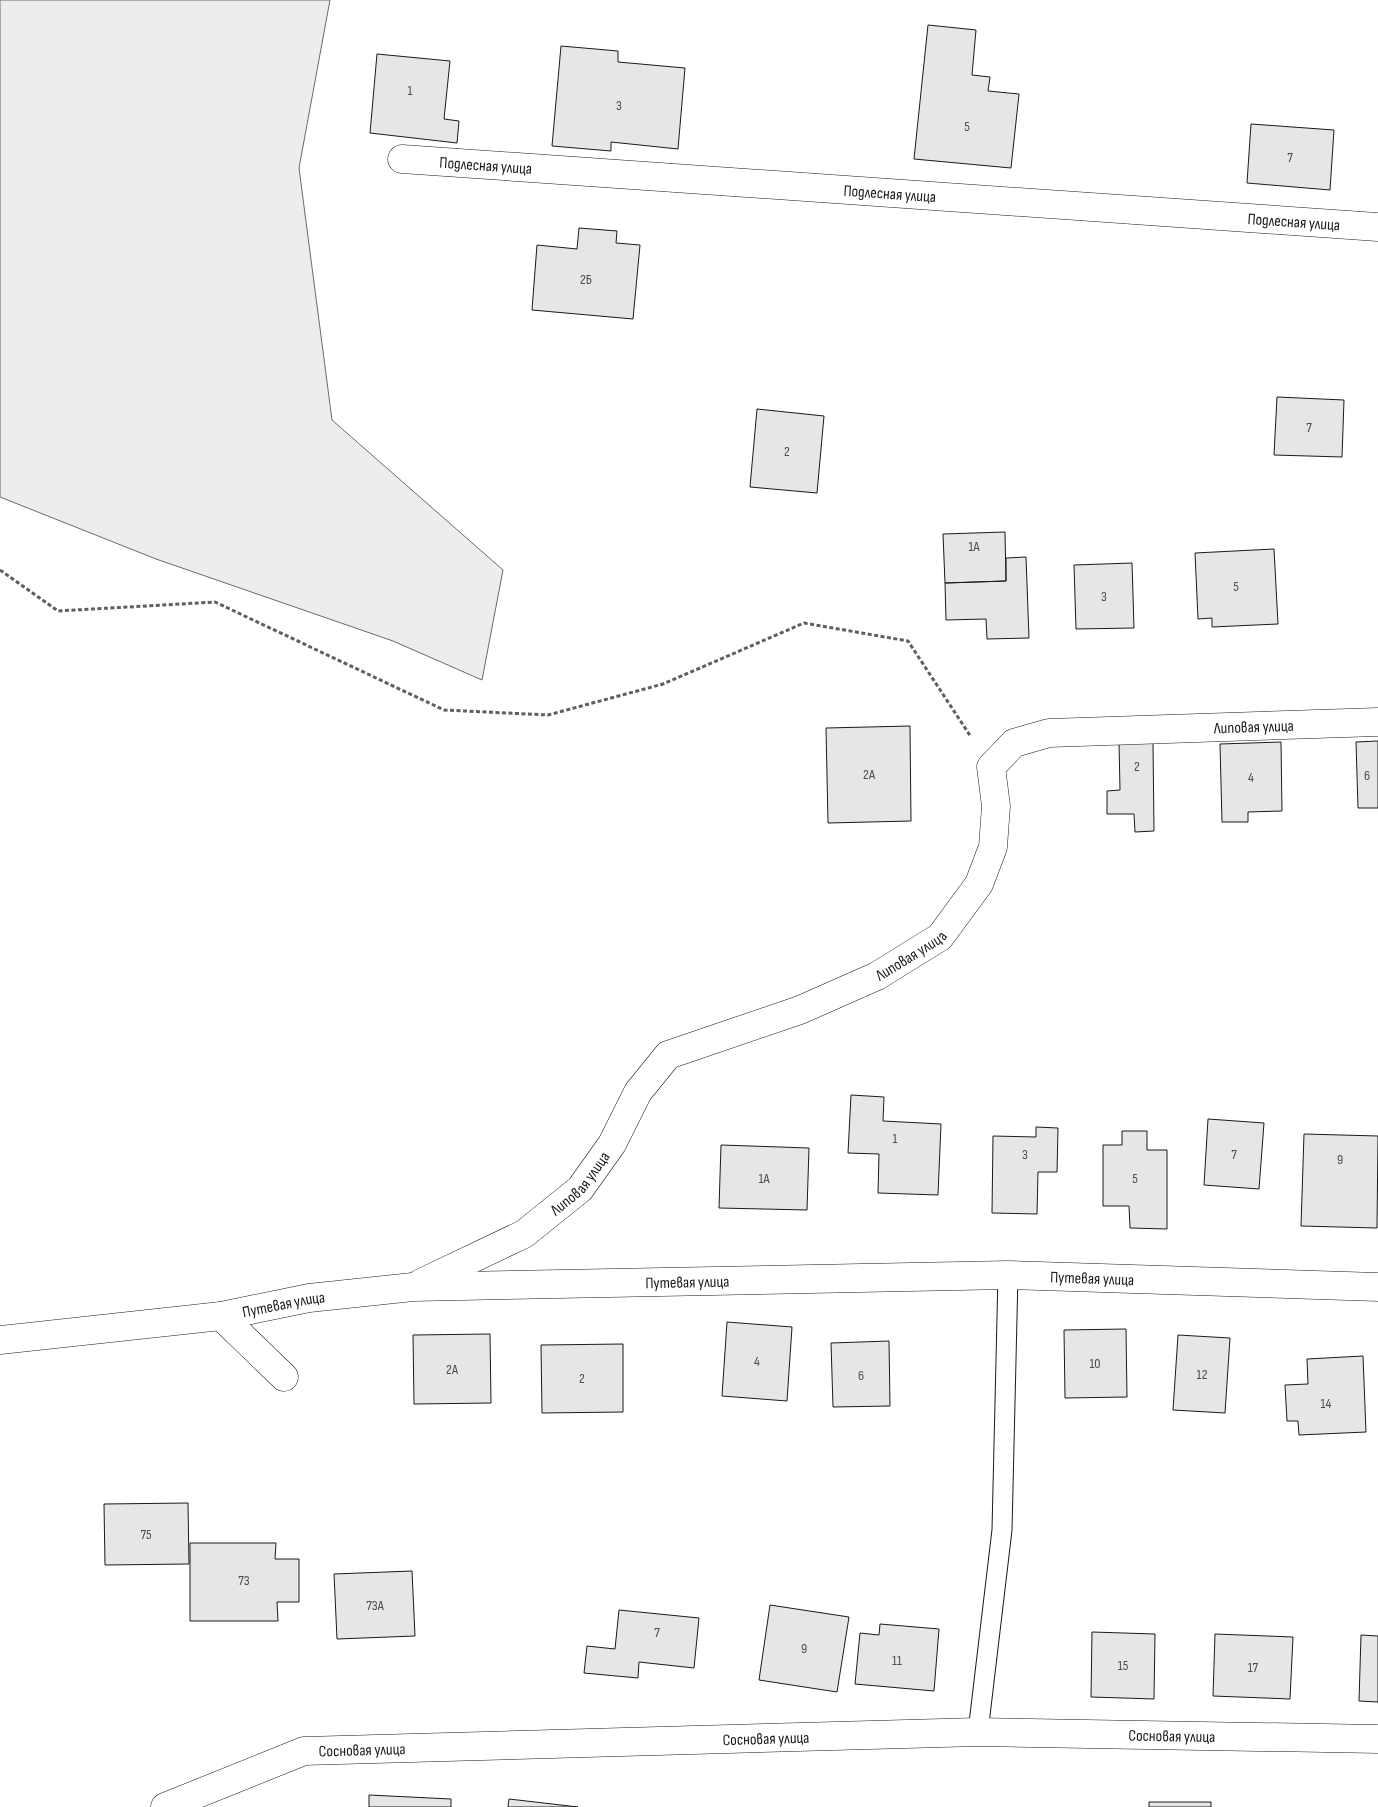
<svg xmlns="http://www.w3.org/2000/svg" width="1378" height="1807" viewBox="0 0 1378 1807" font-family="'Sofia Sans Condensed',sans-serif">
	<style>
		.built { fill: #ededed; stroke: #6a6a6a }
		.building { fill: #e6e6e6; stroke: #1a1a1a }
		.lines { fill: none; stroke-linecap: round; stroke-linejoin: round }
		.lane-casing { stroke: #1a1a1a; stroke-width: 21 }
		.street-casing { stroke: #1a1a1a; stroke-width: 29 }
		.path { stroke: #5f5f5f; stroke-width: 3; stroke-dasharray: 4 2.5; stroke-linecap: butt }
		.lane { stroke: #fff; stroke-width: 19 }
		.street { stroke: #fff; stroke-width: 28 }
		.labels { text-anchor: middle; stroke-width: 4; stroke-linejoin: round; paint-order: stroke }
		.number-label { font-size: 14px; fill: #4d4d4d }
		.street-label { font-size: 16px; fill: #1a1a1a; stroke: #fff }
	</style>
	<rect width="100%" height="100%" fill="#fff"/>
	<path class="built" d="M0,0H330L299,168L332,420L503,570L482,680L393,641L156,559L0,497Z"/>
	<path class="building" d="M928,25L976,30L972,75L990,77L988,91L1019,94L1011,168L914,159Z
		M561,46L618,51V62L685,68L678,149L611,142V151L552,146Z
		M377,54L450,61L444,119L459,121L457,143L370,133Z
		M1251,124L1334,130L1330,190L1247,183Z
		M579,228L617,231L616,243L640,245L633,319L532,310L537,245L577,249Z
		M1277,397L1344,400L1342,457L1274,455Z
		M757,409L824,416L817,493L750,487Z
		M1005,532L1006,581L945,583L943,534Z
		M1274,549L1278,624L1212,627V618L1198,619L1195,553Z
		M1026,557L1029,638L987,639L986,619L946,620L945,583L1006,581V558Z
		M1132,563L1134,628L1076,629L1074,565Z
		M910,726L911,821L828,823L826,728Z
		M1378,741V808H1358L1356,742Z
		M1119,742H1153L1154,831L1135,832L1134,814H1107V791L1120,790Z
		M1281,742L1282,811L1248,812V822H1222L1220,744Z
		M851,1095L884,1097L883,1121L941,1124L938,1195L878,1193L879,1154L848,1153Z
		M1208,1119L1264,1123L1259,1189L1204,1185Z
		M1036,1127L1058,1128L1057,1172H1038L1037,1214L992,1213L993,1136L1036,1137Z
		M1122,1131H1147V1150H1167V1229L1130,1228L1129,1206H1103V1145H1122Z
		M1304,1134L1378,1136L1377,1228L1301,1226Z
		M721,1145L809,1148L807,1210L719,1208Z
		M727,1322L792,1327L787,1401L722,1396Z
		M1126,1329L1127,1397L1065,1398L1064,1330Z
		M490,1334L491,1403L414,1404L413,1335Z
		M1178,1335L1230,1338L1225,1413L1173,1410Z
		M889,1341L890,1406L833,1407L831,1343Z
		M623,1344V1412L542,1413L541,1345Z
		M1363,1356L1366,1432L1299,1435L1298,1421H1287L1285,1385L1308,1384L1307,1359Z
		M188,1503L189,1564L105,1565L104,1504Z
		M190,1543H276L275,1559H299V1602H277L278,1621H190Z
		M412,1571L415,1636L337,1639L334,1574Z
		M770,1605L849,1617L837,1692L759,1680Z
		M619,1610L699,1618L694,1668L639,1662L638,1678L584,1673L587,1646L615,1649Z
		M880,1624L939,1629L934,1691L855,1684L860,1633L879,1635Z
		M1092,1632L1155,1634L1154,1699L1091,1697Z
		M1215,1634L1293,1637L1290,1699L1213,1696Z
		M1361,1635L1378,1636V1702L1359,1701Z
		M369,1795L451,1799V1807H369Z
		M509,1799L578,1807H508Z
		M1149,1802H1211V1807H1149Z"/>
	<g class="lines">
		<g class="lane-casing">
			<path id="lane" d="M978,1732L1002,1530L1008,1275"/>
		</g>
		<g class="street-casing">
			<g id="street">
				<path id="s1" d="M402,159L1378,227"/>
				<path id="s2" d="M421,1283L524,1234L580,1189L612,1144L638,1092L668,1055L800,1010L877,976L940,937L979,884L993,847L996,806L991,767L1014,743L1049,733L1378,722"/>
				<path d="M221,1316L284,1377"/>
				<path id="s3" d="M0,1340L221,1316L309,1298L413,1287L1008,1275L1378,1287"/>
				<path id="s4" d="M165,1807L304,1751L978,1732L1378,1739"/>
			</g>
		</g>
		<path class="path" d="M0,570L58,611L215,602L444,710L548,715L663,684L804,623L908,641L971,737"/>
		<use href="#lane" class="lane"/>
		<use href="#street" class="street"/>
	</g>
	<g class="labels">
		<g class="number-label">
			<text x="410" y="95">1</text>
			<text x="619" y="110">3</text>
			<text x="967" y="131">5</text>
			<text x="1290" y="162">7</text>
			<text x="586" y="284">2Б</text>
			<text x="1309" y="432">7</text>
			<text x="787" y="456">2</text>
			<text x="974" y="551">1А</text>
			<text x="1236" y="591">5</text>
			<text x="1104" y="601">3</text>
			<text x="1137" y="771">2</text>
			<text x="869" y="779">2А</text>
			<text x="1367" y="780">6</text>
			<text x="1251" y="782">4</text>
			<text x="895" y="1143">1</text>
			<text x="1025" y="1159">3</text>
			<text x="1234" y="1159">7</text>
			<text x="1340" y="1164">9</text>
			<text x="764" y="1183">1А</text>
			<text x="1135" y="1183">5</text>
			<text x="757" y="1366">4</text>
			<text x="1095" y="1368">10</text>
			<text x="452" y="1374">2А</text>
			<text x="1202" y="1379">12</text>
			<text x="861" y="1380">6</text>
			<text x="582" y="1383">2</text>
			<text x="1326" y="1408">14</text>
			<text x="146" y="1539">75</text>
			<text x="244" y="1585">73</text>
			<text x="375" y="1610">73А</text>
			<text x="657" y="1637">7</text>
			<text x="804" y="1653">9</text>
			<text x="897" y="1665">11</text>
			<text x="1123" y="1670">15</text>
			<text x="1253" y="1672">17</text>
		</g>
		<g class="street-label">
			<text dy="6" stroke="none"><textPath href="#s1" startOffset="84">Подлесная улица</textPath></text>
			<text dy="6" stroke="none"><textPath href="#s1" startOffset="489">Подлесная улица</textPath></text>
			<text dy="6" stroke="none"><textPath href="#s1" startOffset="894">Подлесная улица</textPath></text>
			<text dy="6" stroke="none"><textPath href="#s2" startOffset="1105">Липовая улица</textPath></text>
			<text dy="6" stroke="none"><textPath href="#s2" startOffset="610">Липовая улица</textPath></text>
			<text dy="6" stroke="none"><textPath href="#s2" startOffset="190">Липовая улица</textPath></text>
			<text dy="6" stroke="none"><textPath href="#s3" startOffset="1096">Путевая улица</textPath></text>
			<text dy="6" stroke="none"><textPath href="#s3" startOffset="691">Путевая улица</textPath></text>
			<text dy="6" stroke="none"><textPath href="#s3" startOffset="286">Путевая улица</textPath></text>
			<text dy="6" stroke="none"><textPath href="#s4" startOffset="1018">Сосновая улица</textPath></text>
			<text dy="6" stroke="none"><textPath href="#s4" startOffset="612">Сосновая улица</textPath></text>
			<text dy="6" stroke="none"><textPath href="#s4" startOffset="208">Сосновая улица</textPath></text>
		</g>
	</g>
</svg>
